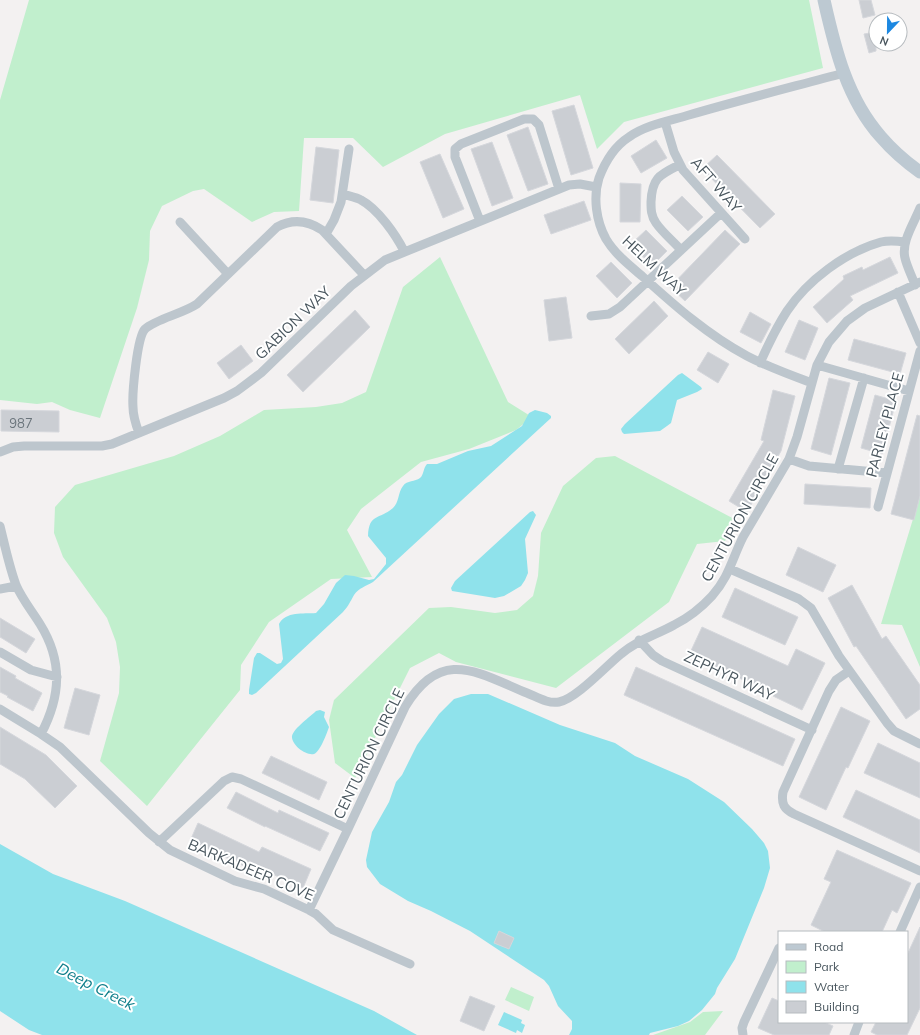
<svg xmlns="http://www.w3.org/2000/svg" width="920" height="1035" viewBox="0 0 920 1035" font-family="Mulish,sans-serif">
	<style>
		.green { fill: #c1efcd }
		.water { fill: #8fe2eb }
		.building { fill: #cbced3; stroke: #d5d7dc }
		.lines { fill: none; stroke-linecap: round; stroke-linejoin: round }
		.street { stroke: #bdc6cd; stroke-width: 9 }
		.secondary { stroke: #bdc9d2; stroke-width: 13 }
		.labels { text-anchor: middle; stroke-width: 4; stroke-linejoin: round; paint-order: stroke }
		.number-label { font-size: 13px; fill: #6a747b }
		.street-label { font-size: 15px; fill: #49565e; stroke: #fff }
		.water-label { font-size: 16px; font-style: italic; fill: #0f7f8b; stroke: #fff }
	</style>
	<rect width="100%" height="100%" fill="#f3f1f1"/>
	<path class="green" d="M29,0H809L823,68L624,122L597,149L580,95L445,134L383,167L353,138H304L299,211L274,212L252,222L204,189L193,191L162,206L150,231L149,260L137,308L100,418L70,410L52,402L37,404L0,400V100Z
		M440,257L508,402L532,417L516,430L469,449L421,462L361,509L347,530L372,577L331,579L269,622L241,665L240,690L147,806L100,761L119,693L120,667L116,642L107,618L63,557L54,533L55,507L75,485L174,456L220,436L264,410L316,407L342,403L366,392L403,287Z
		M615,456L738,521L725,541L697,544L669,602L556,688L456,662L439,653L410,668L355,778L335,763L329,720L334,700L429,608L451,607L495,613L517,610L533,596L538,576L541,533L563,486L596,458Z
		M920,496V667L902,625L881,624Z
		M511,987L534,997L529,1011L505,1000Z
		M723,1011L705,1035H653L690,1022L703,1012Z"/>
	<path class="water" d="M682,373L701,387L702,389L697,392L677,400L671,423L667,426L660,431L624,434L622,432L621,429L625,424L678,375Z
		M535,410L547,413L551,416V418L373,582C366,586 359,588 354,595C350,602 349,605 343,612L256,693L252,695L249,694V690L254,658L257,653H260L277,664L281,663L283,659L279,624C286,611 303,614 316,613L324,604L336,583L345,575L354,576L369,580L374,579L386,564V558L368,536C369,513 379,520 393,508C399,503 398,492 403,486C407,480 415,482 420,478C424,475 423,468 427,464H437L468,451L491,446L522,426L529,413Z
		M533,511L536,515L525,539L528,573L525,580L521,586L504,596L495,598L452,591L451,588L455,581L530,512Z
		M471,694H488L560,725L615,743L635,756L688,779L724,802L752,829L764,843L768,851L770,868L764,888L735,959L717,988L715,994L702,1010L689,1021L678,1026L650,1033L649,1035H569L572,1029V1021L558,1006L549,986L544,980L470,931L431,911L408,901L380,884L367,867L366,860L372,832L389,802L396,782L402,775L417,745L439,714L454,699Z
		M320,710L325,712L324,717L329,727C327,733 320,752 314,754C306,756 291,745 292,736C294,728 310,717 316,711Z
		M0,844L53,874L125,901L374,1011L417,1035H42L29,1030L0,1011Z
		M504,1012L522,1020L521,1023L525,1025L522,1033L517,1030L516,1033L498,1025Z"/>
	<path class="building" d="M859,0H871L875,15L863,18Z
		M876,32V51L869,53L864,34Z
		M574,105L593,168L571,175L552,111Z
		M528,127L548,184L528,191L507,135Z
		M656,140L667,158L641,173L631,156Z
		M492,142L513,198L492,206L471,149Z
		M316,147L339,150L333,203L310,200Z
		M440,154L464,209L443,218L420,162Z
		M717,155L775,214L760,228L702,169Z
		M620,183L641,184L640,222H620Z
		M682,196L703,217L688,231L667,210Z
		M584,201L591,220L551,234L544,215Z
		M646,230L667,251L652,266L631,244Z
		M725,230L740,244L685,301L670,287Z
		M890,257L898,273L850,296L853,300L827,323L813,307L844,279L843,276L862,267L863,270Z
		M611,262L632,283L617,298L596,276Z
		M566,297L572,338L549,341L544,300Z
		M654,301L668,316L629,354L615,339Z
		M355,310L370,327L303,392L287,375Z
		M750,312L771,324L761,343L740,332Z
		M799,320L818,328L805,360L785,352Z
		M854,339L906,353L900,374L848,360Z
		M241,345L253,361L229,379L217,363Z
		M708,352L729,364L718,383L697,370Z
		M829,378L850,383L831,455L811,449Z
		M773,390L795,396L781,451L747,512L729,501L764,441L761,440Z
		M875,395L896,401L882,454L861,448Z
		M1,410L59,411V432L1,431Z
		M917,415L920,416V496L914,520L891,514Z
		M805,484L871,488L870,508L804,504Z
		M798,547L836,565L823,592L786,575Z
		M852,585L882,639L886,636L920,685V709L906,719L856,646L854,647L828,598Z
		M735,588L798,617L785,645L722,617Z
		M0,618L35,639L26,653L0,637Z
		M702,627L788,666L796,649L825,663L802,710L773,696L774,694L689,655Z
		M0,667L16,676L15,678L42,693L33,711L7,697L8,696L0,692Z
		M636,667L795,739L783,766L624,695Z
		M75,688L100,695L89,735L64,728Z
		M841,707L870,721L848,768L846,767L826,810L799,797Z
		M0,727L46,755L77,786L55,808L25,779L0,764Z
		M878,743L920,763V798L864,773Z
		M271,756L327,782L319,800L262,773Z
		M856,790L920,820V853L843,817Z
		M236,792L278,813L279,810L329,833L320,851L265,826V827L227,808Z
		M198,823L259,852L262,847L311,869L303,888L248,863L246,867L190,841Z
		M837,850L911,883L897,913L892,910L882,932H825L811,925L831,882L824,879Z
		M920,927V1008L907,1035H877L871,1032L876,1022H907V955Z
		M499,931L514,938L509,949L494,943Z
		M470,996L495,1006L484,1031L460,1021Z
		M772,998L779,1001V1022H824L833,1026L829,1035H774L758,1028Z"/>
	<g class="lines">
		<path class="street" d="M665,122L674,152L683,170L745,239
			M679,165C659,175 652,178 651,202C651,209 651,216 656,223C663,233 673,241 681,250
			M343,194C349,196 356,197 361,200C378,209 396,235 404,251
			M480,221L455,157V149L461,144L524,119H533L539,125L559,189
			M180,222L228,274
			M326,234L334,220L341,202L349,149
			M915,285C912,276 907,267 905,258C901,242 914,223 920,208
			M898,292L920,343
			M591,316L609,314L620,307L721,213
			M760,363C768,345 776,328 787,311C807,281 845,252 881,242C889,240 898,241 905,242
			M817,365L909,391
			M812,383C790,375 768,367 747,356C708,335 675,306 642,276C629,265 615,254 606,239C596,221 593,197 599,178C605,162 615,146 629,137C646,125 669,121 689,115C740,100 792,87 844,73
			M139,433C136,425 133,416 133,407C132,394 137,337 145,329C156,319 182,314 197,304L277,227C292,219 307,220 322,230L364,275
			M0,452L13,447L24,446H102L112,444L224,398L237,391L261,373L351,286L385,260L569,185L580,184L596,187
			M789,459L809,466L887,473
			M838,469L864,378
			M878,507L920,351
			M0,526C5,546 9,566 16,585C22,599 32,611 40,624C63,661 61,696 41,734
			M730,569L799,599L811,608L839,656L887,723L894,731L920,744
			M0,589L16,586
			M639,640L653,655L662,661L812,730
			M0,652L31,670L57,677
			M849,671L836,680L829,691L783,792C781,804 784,809 794,814L920,871
			M0,709L41,734L60,747L149,833L170,850L235,881L264,889L309,910L316,914L333,930L410,964
			M159,842L224,781L232,777L241,779L348,829
			M309,910L348,829L405,707C441,647 476,672 527,693C537,697 548,704 559,702C576,699 606,666 621,654C637,640 656,635 674,625C688,618 701,608 712,596C729,577 732,559 743,537L789,459L797,437L817,365L829,342L847,321L865,308L920,282
			M900,932L920,887
			M743,1035L742,1028L744,1022L779,948
			M854,1035L859,1022"/>
		<path class="secondary" d="M824,0C835,49 847,99 881,137C893,151 906,162 920,172"/>
	</g>
	<g class="labels">
		<g class="number-label">
			<text x="21" y="428">987</text>
		</g>
		<g class="street-label">
			<text transform="translate(716 185) rotate(49)" y="5">AFT WAY</text>
			<text transform="translate(654 266) rotate(43)" y="5">HELM WAY</text>
			<text transform="translate(293 323) rotate(-44)" y="5">GABION WAY</text>
			<text transform="translate(885 425) rotate(-75)" y="5">PARLEY PLACE</text>
			<text transform="translate(740 518) rotate(-61)" y="5">CENTURION CIRCLE</text>
			<text transform="translate(729 676) rotate(25)" y="5">ZEPHYR WAY</text>
			<text transform="translate(369 754) rotate(-64)" y="5">CENTURION CIRCLE</text>
			<text transform="translate(251 870) rotate(23)" y="5">BARKADEER COVE</text>
		</g>
		<g class="water-label">
			<text transform="translate(96 986) rotate(27)" y="6">Deep Creek</text>
		</g>
	</g>
	<rect x="778" y="931" width="130" height="92" fill="#ffffff" stroke="#b6bbbf"/>
	<rect x="786" y="944" width="20" height="6" fill="#bdc9d2" stroke="#b6bbbf"/>
	<text x="814" y="951" font-size="12" fill="#49565e">Road</text>
	<rect x="786" y="961" width="20" height="12" fill="#c1efcd" stroke="#b6bbbf"/>
	<text x="814" y="971" font-size="12" fill="#49565e">Park</text>
	<rect x="786" y="981" width="20" height="12" fill="#8fe2eb" stroke="#b6bbbf"/>
	<text x="814" y="991" font-size="12" fill="#49565e">Water</text>
	<rect x="786" y="1001" width="20" height="12" fill="#cbced3" stroke="#b6bbbf"/>
	<text x="814" y="1011" font-size="12" fill="#49565e">Building</text>
	<g transform="translate(888 32) rotate(202)"><circle r="19" fill="#ffffff" stroke="#b6bbbf"/>
	<path d="M0-3L7 15L0 10L-7 15Z" fill="#1d88e1"/>
	<text y="-6" font-size="11" font-weight="bold" text-anchor="middle" fill="#49565e">N</text>
	</g>
</svg>
